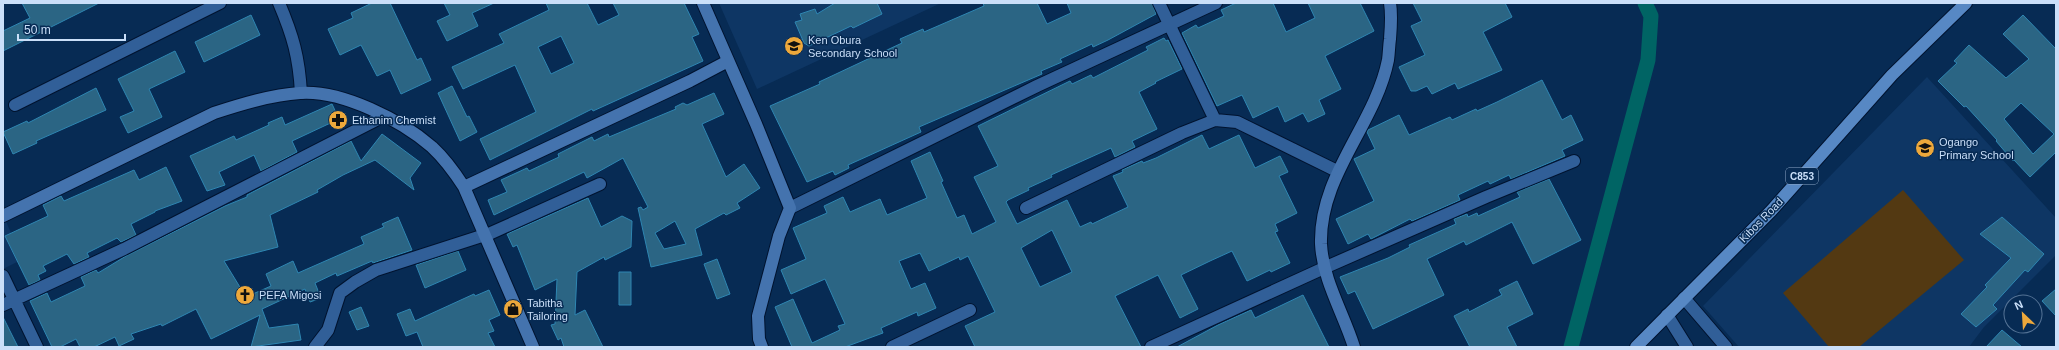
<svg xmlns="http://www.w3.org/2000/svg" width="2059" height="350" viewBox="0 0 2059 350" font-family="Arial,sans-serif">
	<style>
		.built { fill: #0e3664 }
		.green { fill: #533912 }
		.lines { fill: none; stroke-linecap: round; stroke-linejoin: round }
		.canal { stroke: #006464; stroke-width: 15 }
		.building { fill: #2b6584; stroke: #2e86b2; fill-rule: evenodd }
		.street-casing { stroke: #00132f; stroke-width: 14 }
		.secondary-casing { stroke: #00132f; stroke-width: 14 }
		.primary-casing { stroke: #00132f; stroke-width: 14 }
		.street { stroke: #315f98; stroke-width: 12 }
		.secondary { stroke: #4473ae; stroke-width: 12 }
		.primary { stroke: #5788c4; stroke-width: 12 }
		.labels { text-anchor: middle; stroke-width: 3; stroke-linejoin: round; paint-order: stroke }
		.shield { fill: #072b54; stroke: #90a9c8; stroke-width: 1 }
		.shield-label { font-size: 10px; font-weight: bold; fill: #cadff9 }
		.poi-label { font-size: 11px; fill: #cadff9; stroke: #072b54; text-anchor: start }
		.street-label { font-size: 11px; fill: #cadff9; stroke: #072b54 }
	</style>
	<rect width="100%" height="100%" fill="#072b54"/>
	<path class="built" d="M719,3H941L757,89Z
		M1927,77L2056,218V255L1984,327L1969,347H1739L1703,306Z
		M3,215L23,259L3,269Z"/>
	<path class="green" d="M1903,190L1964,260L1859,347H1829L1783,293Z"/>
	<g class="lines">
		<path class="canal" d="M1571,347L1648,60L1651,16L1645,3"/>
	</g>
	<path class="building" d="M22,3H99L3,51V31L30,18Z
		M372,3H390L417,60L421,58L431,80L401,94L390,70L377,76L361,45L340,55L328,29L353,18L351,13Z
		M444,3H494L472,13L478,26L447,41L437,21L450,15Z
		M546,3H587L598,25L619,15L613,3H684L699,34L692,37L703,61L593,111L592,109L490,160L480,139L536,112L515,65L463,89L452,67L504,43L499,34L549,10ZM561,36L574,63L551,74L538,47Z
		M835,3H877L882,14L853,28L851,26L809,46L804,43L795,22L802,20L800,14L815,9L817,14Z
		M983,3H1037L1047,24L1071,13L1067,3H1152L1156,14L1108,40L1093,47L1092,44L1060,59L1062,62L1041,71L1042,74L919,127L921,132L848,165L849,168L835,175L833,171L807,182L770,106L820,84L819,82L902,43L900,39L923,29L924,32L984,6Z
		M1236,3H1273L1286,32L1315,18L1308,3H1360L1374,31L1325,56L1341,89L1319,100L1325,114L1308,122L1303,113L1285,122L1278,106L1253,118L1242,95L1217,106L1182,33L1196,25L1198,28L1224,16L1221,10Z
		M1413,3H1505L1512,17L1483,32L1502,70L1458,89L1455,83L1432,94L1427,86L1416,91H1411L1399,67L1425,55L1411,26L1422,21Z
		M251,15L260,35L204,62L195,42Z
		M2023,15L2056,49V152L2030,177L2014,160L2013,161L1996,141L1997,140L1966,106L1964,107L1938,81L1957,63L1954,61L1969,45L2006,78L2029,59L2003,34ZM2021,103L2054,134L2033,154L2004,119Z
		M1164,38L1166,41L1168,40L1182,69L1155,82L1156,83L1139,92L1157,129L1132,141L1135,147L1115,157L1111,148L1051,175L1052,177L1028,188L1029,190L1008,200L1006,202L1017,224L1067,200L1080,227L1091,222L1092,224L1128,207L1113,176L1123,172L1122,170L1142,161L1143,163L1156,158L1202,135L1209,149L1239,135L1255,168L1280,156L1288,172L1279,176L1297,213L1275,224L1278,231L1275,232L1290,263L1271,272L1270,270L1247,281L1232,251L1210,261L1181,275L1198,309L1180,318L1158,275L1115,296L1141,347H975L965,326L995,312L968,256L960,260L959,257L929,271L920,253L899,261L911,289L925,283L936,308L918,316L917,312L881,328L883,333L845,347H792L775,307L793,299L812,343L840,330L838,326L845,324L825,279L791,294L781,270L806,259L793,228L827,213L824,206L843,197L850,212L880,199L887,215L927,198L911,161L930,152L943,181L941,182L957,218L964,215L972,234L996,222L974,177L998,166L978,126L1070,81L1072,84L1091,75L1093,78L1148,50L1146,47ZM1052,230L1072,272L1040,287L1021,248Z
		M175,51L185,72L149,89L162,117L128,133L120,117L134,111L118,79Z
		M1542,80L1562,120L1571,115L1583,140L1562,150L1565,156L1511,179L1509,175L1490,184L1488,181L1458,195L1460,200L1412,221L1410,219L1371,239L1368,234L1348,244L1336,219L1374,201L1354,159L1375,149L1367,132L1368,130L1399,115L1409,135L1450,117L1452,120L1476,109L1477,111L1497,102Z
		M452,86L467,117L469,116L477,132L460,141L438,93Z
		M96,88L106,110L36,141L37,143L13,154L3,132L27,121L28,123Z
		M714,93L724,114L702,124L726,177L744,164L760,188L737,203L740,208L726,215L724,213L695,229L702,255L651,267L638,208L641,207L643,210L648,207L623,158L587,178L584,172L494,215L488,200L507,192L501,180L527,168L529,171L559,157L558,154L592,137L594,141L608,134L609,137L676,109L675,107L683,103L687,105ZM675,221L686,244L664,249L655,233Z
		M332,104L339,119L292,141L297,152L261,171L254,155L219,172L225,185L207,191L190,156L234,136L236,140L269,125L268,123L282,117L285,125Z
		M382,134L421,163L410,178L414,190L375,160L343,175L317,190L318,192L270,215L278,247L224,261L246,297L271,286L266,274L293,261L298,273L364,244L361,237L384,227L382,224L398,217L412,250L373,263L372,261L337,276L336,273L315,283L321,298L310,302L305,289L262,309L269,328L298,324L301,340L251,347L260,315L211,339L196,309L162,326L161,324L131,334L134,339L119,346L115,337L94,347H80L76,339L60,347H52L30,301L47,293L51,302L85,286L81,277L96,270L98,273L126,256L225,206L247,197V195L351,141L361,161Z
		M166,167L182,201L155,211V212L131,224L136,235L121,242L117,238L87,253L89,257L74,264L67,254L43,266L46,271L38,275L40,280L29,285L5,236L48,216L43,205L61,196L64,201L134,170L139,180Z
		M1549,179L1581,240L1533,264L1512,222L1466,245L1464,241L1427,259L1444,295L1373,329L1355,291L1348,294L1340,277L1388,258L1410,247L1409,245L1456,224L1454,219L1467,214L1468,217L1477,213L1478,216L1520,197L1517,192Z
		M588,198L601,227L622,216L632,221L631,247L605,260L604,257L577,272L575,315L585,310L603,347H564L561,338L558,340L551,325L555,324L557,279L535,290L517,245L513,247L507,234Z
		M2002,217L2044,254L2028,272L2025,270L1993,305L1997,309L1976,327L1961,314L1987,287L1985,285L2011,258L1980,234Z
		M458,251L466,270L425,288L416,265Z
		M717,259L730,294L717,299L704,264Z
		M619,272H631V305H619Z
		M1517,281L1533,314L1507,327L1517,347H1470L1454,316L1468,309L1469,312L1502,295L1499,290Z
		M2056,289V316L2042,301Z
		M489,290L500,315L489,320L494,331L488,333L495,347H423L417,332L406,336L397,314L410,309L415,321L474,294L475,296Z
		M1303,295L1329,347H1177L1218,325L1251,310L1255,318Z
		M361,307L369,326L357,330L349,312Z
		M3,317L18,347H3Z
		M2002,330L2022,347H1986Z"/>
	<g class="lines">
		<g class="street-casing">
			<path id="street" d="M279,3C293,36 299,57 301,93
				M1159,3L1215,120
				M15,105L220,3
				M790,208L1037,86L1216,3
				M1026,208L1182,133L1215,120L1237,122L1337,171
				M3,276L37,347
				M1684,298L1726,347
				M3,305L124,249L384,116
				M1667,315L1687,347
				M315,347L328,330L340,293L355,282L376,270L491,233L600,184
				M892,347L970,310
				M1151,347L1324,268L1486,197L1574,161"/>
		</g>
		<g class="secondary-casing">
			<path id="secondary" d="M703,3L756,124L790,208L779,236L758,316L759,339L762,347
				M464,187L690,81L728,61
				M3,216L214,113C242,104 271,95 300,93C342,90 401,120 432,147C445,159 455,173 464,187L533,347
				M1354,347C1343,312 1323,281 1321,244C1319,175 1375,125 1388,60C1389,53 1389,46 1390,39C1391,27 1392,15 1390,3"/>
		</g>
		<g class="primary-casing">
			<path id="primary" d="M1636,347L1771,211L1892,75L1966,3"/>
		</g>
		<use href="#street" class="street"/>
		<use href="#secondary" class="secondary"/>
		<use href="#primary" class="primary"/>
	</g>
	<defs>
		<g id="school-disc" transform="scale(1)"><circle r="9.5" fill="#eda83b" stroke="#072b54"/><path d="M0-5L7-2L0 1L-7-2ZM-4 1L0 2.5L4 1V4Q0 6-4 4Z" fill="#111"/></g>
		<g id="pharmacy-disc" transform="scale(1)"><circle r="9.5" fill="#eda83b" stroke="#072b54"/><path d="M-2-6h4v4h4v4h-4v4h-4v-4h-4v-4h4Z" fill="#111"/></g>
		<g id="church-disc" transform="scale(1)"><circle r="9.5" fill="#eda83b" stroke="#072b54"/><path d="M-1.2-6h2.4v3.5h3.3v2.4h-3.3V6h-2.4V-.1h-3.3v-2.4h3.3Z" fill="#111"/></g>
		<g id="shop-disc" transform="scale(1)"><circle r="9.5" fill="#eda83b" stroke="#072b54"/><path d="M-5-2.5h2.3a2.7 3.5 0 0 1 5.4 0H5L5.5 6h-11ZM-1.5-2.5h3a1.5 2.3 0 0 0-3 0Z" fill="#111"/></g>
	</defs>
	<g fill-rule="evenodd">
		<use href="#school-disc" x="794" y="46"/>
		<use href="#pharmacy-disc" x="338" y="120"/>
		<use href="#school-disc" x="1925" y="148"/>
		<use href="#church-disc" x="245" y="295"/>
		<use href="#shop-disc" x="513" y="309"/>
	</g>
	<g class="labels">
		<rect class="shield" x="1786" y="168" width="32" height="16" rx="3"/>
		<g class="shield-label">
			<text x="1802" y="180">C853</text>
		</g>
		<g class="poi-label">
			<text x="808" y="44">Ken Obura<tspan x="808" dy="13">Secondary School</tspan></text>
			<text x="352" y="124">Ethanim Chemist</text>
			<text x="1939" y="146">Ogango<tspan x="1939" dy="13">Primary School</tspan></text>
			<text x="259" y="299">PEFA Migosi</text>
			<text x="527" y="307">Tabitha<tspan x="527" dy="13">Tailoring</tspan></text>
		</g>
		<g class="street-label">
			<text transform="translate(1761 220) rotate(-46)" y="4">Kibos Road</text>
		</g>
	</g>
	<rect width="2059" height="350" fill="none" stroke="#cadff9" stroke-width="8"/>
	<g transform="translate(2023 314) rotate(335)"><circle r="19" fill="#072b54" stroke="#557396"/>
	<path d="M0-3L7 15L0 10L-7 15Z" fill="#eda83b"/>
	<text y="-6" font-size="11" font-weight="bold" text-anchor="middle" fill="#cadff9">N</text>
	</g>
	<path d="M18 34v6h107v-6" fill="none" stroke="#cadff9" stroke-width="2"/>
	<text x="24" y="34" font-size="12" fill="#cadff9" stroke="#072b54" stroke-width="3" paint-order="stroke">50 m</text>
</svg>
